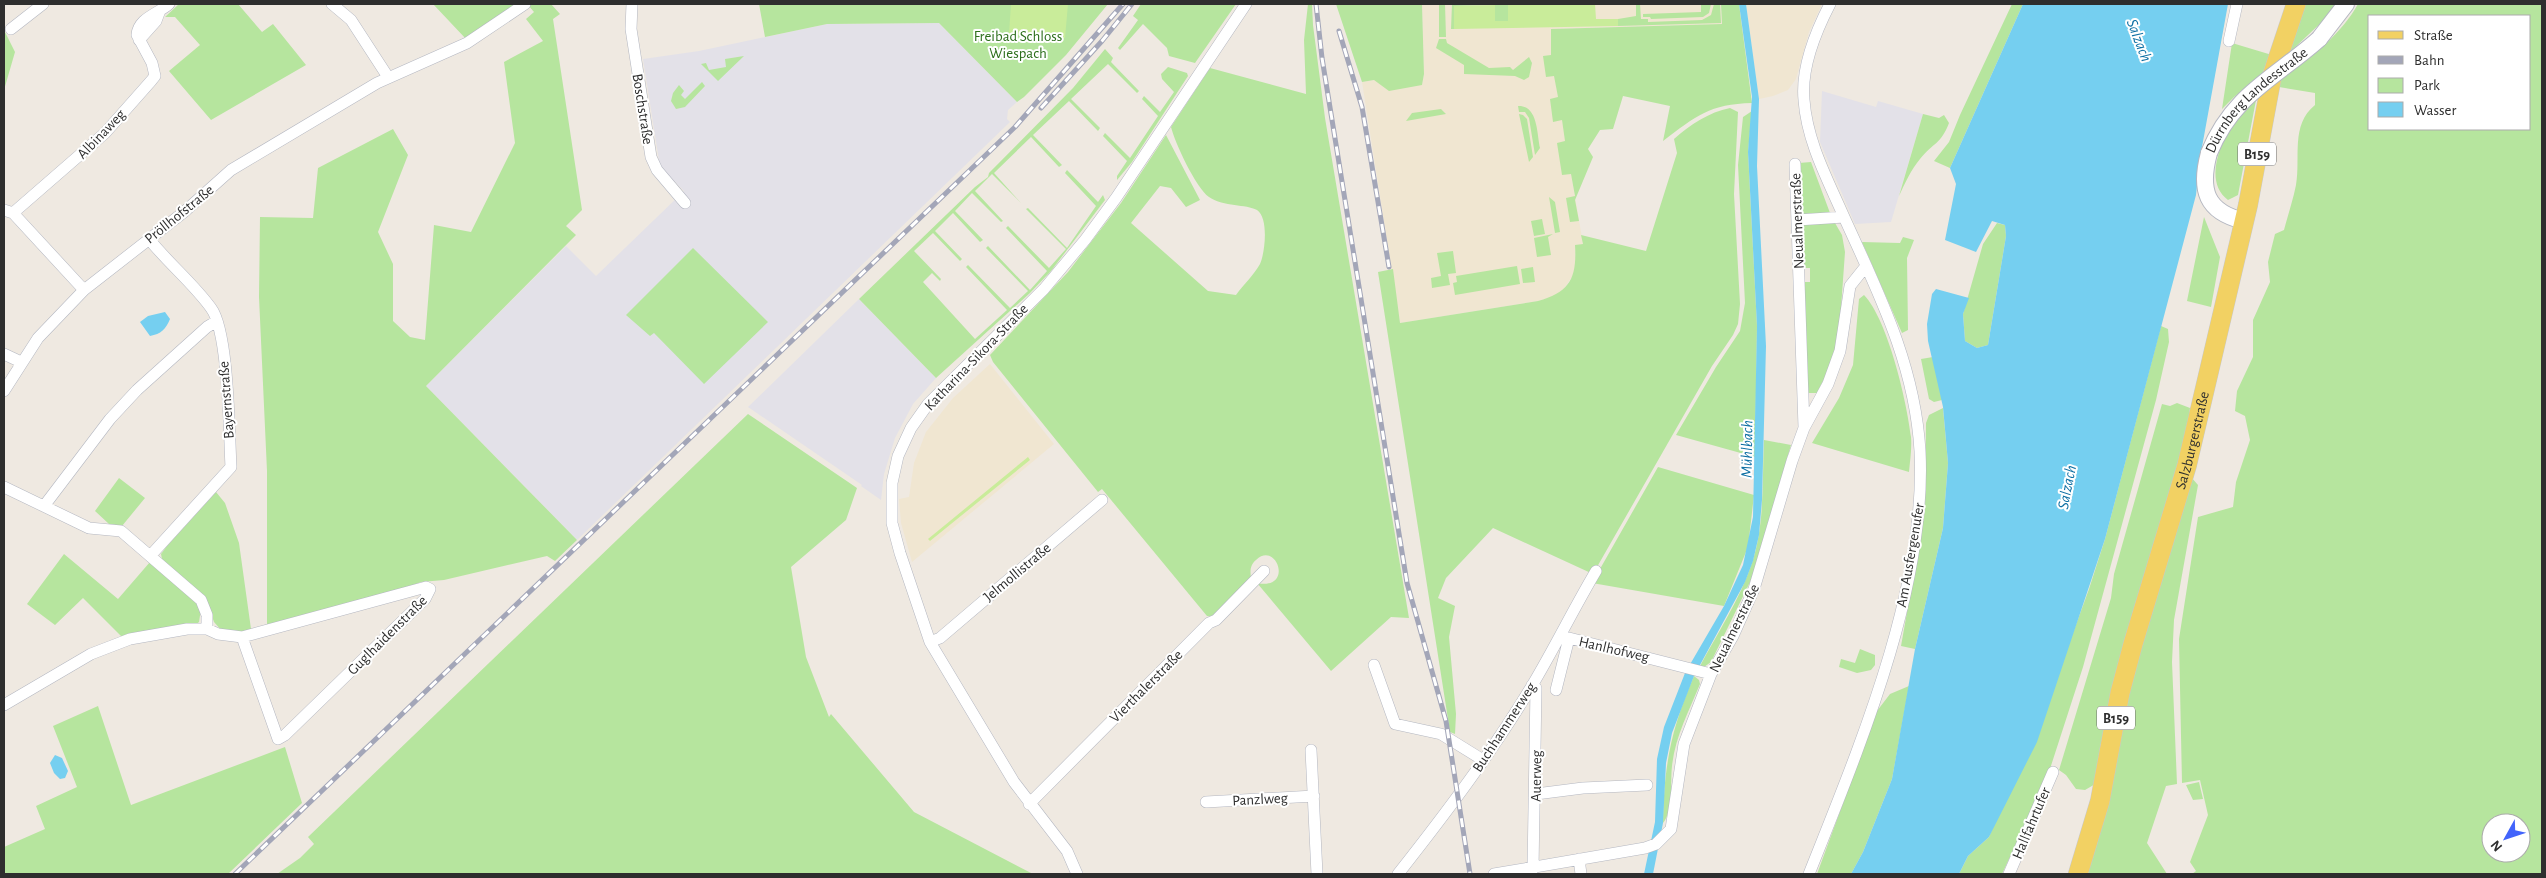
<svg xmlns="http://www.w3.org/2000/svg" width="2546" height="878" viewBox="0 0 2546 878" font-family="'Alegreya Sans',sans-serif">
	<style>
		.industrial { fill: #e3e1e8 }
		.education { fill: #f0e6d1 }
		.green { fill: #b6e59e; fill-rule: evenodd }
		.pitch { fill: #c9ec9a }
		.water { fill: #75cff0 }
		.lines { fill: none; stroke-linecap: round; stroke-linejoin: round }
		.minor-casing { stroke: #b4b7c1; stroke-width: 12 }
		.secondary-casing { stroke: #b4b7c1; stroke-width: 18 }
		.primary-casing { stroke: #c9c9c9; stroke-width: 20 }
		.minor { stroke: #fff; stroke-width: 11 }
		.secondary { stroke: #fff; stroke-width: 16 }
		.primary { stroke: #f2d163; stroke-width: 19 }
		.rail-casing { stroke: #a3a6b8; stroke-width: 5 }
		.rail { stroke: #fff; stroke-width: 3; stroke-dasharray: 9; stroke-linecap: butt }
		.secondary-bridge-casing { stroke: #b4b7c1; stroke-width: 18; stroke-linecap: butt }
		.secondary-bridge { stroke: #fff; stroke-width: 16 }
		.labels { text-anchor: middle; stroke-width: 4; stroke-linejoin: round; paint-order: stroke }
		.shield { fill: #fff; stroke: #6d6d6d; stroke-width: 1 }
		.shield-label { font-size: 14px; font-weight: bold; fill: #2e2e2e }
		.park-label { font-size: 15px; fill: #2c6e1b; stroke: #fff }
		.street-label { font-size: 15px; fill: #2e2e2e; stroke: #fff }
		.water-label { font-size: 16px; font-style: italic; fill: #0d6fa3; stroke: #fff }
	</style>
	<rect width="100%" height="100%" fill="#efe9e1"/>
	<path class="industrial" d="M939,23L1017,102L1008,110L1007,119L1010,122L577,540L426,386L566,246L596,276L684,191L660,167L643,59L699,51L827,24Z
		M1822,91L1876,107L1878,101L1923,114L1891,222L1855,224L1820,142Z
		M859,299L936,378L913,404L895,438L884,474L881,500L861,486L862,485L748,407Z"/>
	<path class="education" d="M1422,4H1721L1722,24L1551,29V55L1583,244L1575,246L1576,264L1574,274L1563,290L1555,296L1538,301L1400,323L1362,82L1374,80L1422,85L1424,74Z
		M1746,4H1822L1809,32L1796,79L1788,90L1773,96L1759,99Z
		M990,364L1054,444L912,562L901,523L899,499L909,497L914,463L926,432L953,398Z"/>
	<path class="green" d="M179,4H238L262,32L273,24L306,65L211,120L169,71L200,45L175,17H165Z
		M433,4H518L466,39Z
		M530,4H551L560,14L553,19L582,210L566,226L576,235L426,386L577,540L555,561L547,556L444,580L421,582L377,599L267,626V471L259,297L260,217L313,218L318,168L393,129L408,155L378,232L393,264V321L410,337L425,340L434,225L471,232L515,143L504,62L543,41L526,19L534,12L528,5Z
		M759,4H1108L1066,55L1024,97L1017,102L939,23L827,24L765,37Z
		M1141,4H1236L1195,63L1169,56L1167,48L1143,24L1120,50L1118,48L1138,20L1133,16Z
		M1308,4H1312L1313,25L1325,118L1409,618L1391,617L1331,671L1257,583C1294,591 1277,540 1256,560C1250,565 1250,571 1251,578L1214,617L1207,616L1102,489L1098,492L993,362L990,355L1068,272L1121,203L1166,135L1200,200L1186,207L1171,188L1160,186L1131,223L1208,291L1236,295C1243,285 1254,275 1260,264C1265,253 1269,218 1257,210C1246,204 1224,207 1209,197C1196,188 1175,143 1171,127L1210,68L1306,94L1304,40Z
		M1336,4H1422L1424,74L1422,85L1389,91L1374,80L1362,82Z
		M1439,4H1445L1446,37H1439Z
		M1452,4H1508V21H1495L1494,5L1454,6V29H1451Z
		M1636,4H1640L1641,19H1648V22L1702,20L1711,15L1714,4H1720L1721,23L1618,26V19L1636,16Z
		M1701,4H1711L1709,13L1703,17L1651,19L1650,17H1643V14L1701,12Z
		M1721,4H1739L1752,103C1710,104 1696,116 1663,141L1670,106L1623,96L1613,129L1600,130L1588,149L1593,157L1575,200L1579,221L1570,222L1566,198L1575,196L1571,174L1562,175L1557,143L1565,141L1562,120L1553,122L1550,99L1558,97L1554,76L1546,77L1543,56L1551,55V29L1722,24Z
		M2012,4H2023L1950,168L1934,161L1949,142L1960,115Z
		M2305,4H2335L2326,18L2289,53Z
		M2358,4H2542V874H2192L2196,871L2190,862L2208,815L2200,780L2182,783L2179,639L2198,517L2233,507L2236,482L2250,440L2245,416L2235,411L2237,391L2253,357V320L2270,282L2268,262L2275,234L2284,230C2288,215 2293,200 2296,185C2301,158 2290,125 2315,105V93L2279,87V81C2308,60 2341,35 2358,4ZM2370,16H2530V129H2370ZM2491,823H2521V853H2491Z
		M4,30L15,52L4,90Z
		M1439,39H1446L1447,43L1489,68L1510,67L1513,70L1529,57L1532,63L1529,77L1524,80L1515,76L1464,74V65L1436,48Z
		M2232,43L2272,55L2266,71L2234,97L2222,109Z
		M1105,49L1113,58L1111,62L1139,91L1137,93L1108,64L1071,99L1100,128L1098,131L1069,101L1033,135L1062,165L1059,167L1031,137L994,173L1021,203L992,174L975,191L1003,221L1001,222L972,193L955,211L983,240L980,242L953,213L935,231L962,259L960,261L933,233L914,251L941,279L940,281L932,273L923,282L975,339L1007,310L966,267L968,265L1010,308L1028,291L986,248L988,246L1030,290L1047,271L1006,228L1008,226L1049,268L1066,249L1026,209L1028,208L1067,248L1096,206L1065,173L1067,170L1098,202L1103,195L1105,200L1051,271L1030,293L936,378L859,299L975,187L988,177L989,173L1073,88Z
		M744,56L718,81L701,64L706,63L709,70L726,67L725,59Z
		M1168,67L1187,73L1188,76L1132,162L1117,180V176L1127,161L1103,136L1105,133L1130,158L1158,116L1142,99L1144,96L1160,112L1174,92L1162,79L1161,74Z
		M702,82L705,86L685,107L676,109L671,101L673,93L679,85L684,91L681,95L685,99Z
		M2256,100L2238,195L2228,200C2205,183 2218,147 2232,126C2238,117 2248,108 2256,100Z
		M1518,106C1538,105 1537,134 1540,148L1535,155L1529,118L1525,112H1519Z
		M1730,108L1738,112L1734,194L1740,304L1738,324L1733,335L1712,366L1593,574L1493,528L1446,578L1438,598L1455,606L1449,637L1456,714L1455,734L1450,732L1378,272L1393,269L1400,323L1538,301C1570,292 1577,278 1575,245L1583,244L1581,235L1646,251L1677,153L1674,139C1690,125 1709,112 1730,108Z
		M1441,109L1446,114L1406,121L1412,113Z
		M1752,111L1748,152L1757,326L1755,457L1676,435L1716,367L1740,331L1745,303L1738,165L1743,117Z
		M1519,114L1523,115L1527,119L1533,157L1529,162Z
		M1923,114L1939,118L1944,115L1949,123C1941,144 1933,143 1920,159C1911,170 1905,183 1899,196Z
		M1811,162L1830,213L1805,217L1801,214L1799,163Z
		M1549,197L1555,202L1560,232L1555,233Z
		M2204,217L2220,257L2211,307L2187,301Z
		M1542,219L1545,234L1534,236L1531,221Z
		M1806,223H1835L1842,235L1845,252L1839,336L1831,365L1817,393H1808L1803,282H1810V268H1802L1801,226Z
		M1997,223L2005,225L2006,236L1988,345L1977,348L1965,341L1963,314L1983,244Z
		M1553,234L1548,237L1551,255L1537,257L1534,238Z
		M1903,237L1914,240L1907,258L1908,330L1902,333L1862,242L1900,243Z
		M693,248L768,322L704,384L654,333L650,336L626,315Z
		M1453,251L1456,273L1448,274L1450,285L1432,288L1431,278L1441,276L1437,253Z
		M1517,266L1520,284L1455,295L1453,283L1457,282L1456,276Z
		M1533,267L1535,282L1523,283L1521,269Z
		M1864,295C1888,320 1907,402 1911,437C1912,448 1910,461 1909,472L1812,443L1839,398L1853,365L1859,299Z
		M2161,326L2168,329L2169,342L2156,400L2083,667L2048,775L2002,874H1959L1968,856L1989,837L2066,652L2089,589L2105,539Z
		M1933,357L1942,400L1934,402L1929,399L1921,359Z
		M2177,403L2190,408L2187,434L2114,685L2100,748L2097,783L2085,790L2076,789L2066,775L2059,770L2111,598L2114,574L2162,404L2170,406Z
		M1943,408L1948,463L1943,528L1915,649L1901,646L1925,511L1926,423L1929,415Z
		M748,414L857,488L846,520L791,567L806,657L829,717L831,714L914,812L1033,874H277L300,858L314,844L308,837Z
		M1764,440L1791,445L1751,580L1711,662L1704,667L1700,666C1718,632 1740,599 1752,563C1765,524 1762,480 1764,440Z
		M1658,467L1754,495L1748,547L1724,606L1592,583Z
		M2191,477L2198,485L2174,620L2172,662L2177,784L2166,786L2147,843L2167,874H2087L2121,713Z
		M119,478L145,498L122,526L109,524L95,511Z
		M216,492L225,503L239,543L251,629L246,632L222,631L214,622L207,602L162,559L161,554L167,546Z
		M64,554L118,599L150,562L197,604L201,609L199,622L194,626L122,637L83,598L55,625L27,604Z
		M1860,649L1875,655V665L1871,670L1857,673L1839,667L1841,659L1855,663Z
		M1694,676L1699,680L1700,684C1689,711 1675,737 1672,766C1670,782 1674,810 1663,823C1664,765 1671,729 1694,676Z
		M1909,686L1892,779L1863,852L1851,874H1817L1877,711L1890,694Z
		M98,706L131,805L285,747L302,803L228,874H4V847L45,829L36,806L77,787L53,726Z
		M2199,782L2203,799L2193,800L2186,785Z"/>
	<path class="pitch" d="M1011,4H1068L1065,38L1009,34Z
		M1508,4H1595L1596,19H1618V26L1454,29V6L1495,5V21H1508Z
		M1028,457L1030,460L930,541L928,539Z"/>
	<path class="water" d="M1739,4H1746L1759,99L1757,166L1766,346L1762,500L1759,535L1753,561L1745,582L1694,676L1672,733L1666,763L1663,823L1653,874H1644L1655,822L1657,759L1664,727L1685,673L1724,606L1743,565L1753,517L1757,326L1748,152L1752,97Z
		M2023,4H2228L2200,158L2196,195L2105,539L2037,742L1989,837L1968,856L1959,874H1851L1863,852L1892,779L1915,649L1943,528L1948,463L1943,407L1928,341L1927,324L1932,294L1936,289L1969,298L1963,314L1965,341L1977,348L1988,345L2006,236L2005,225L1992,221L1976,252L1945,240L1956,184L1950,168Z
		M165,312L170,319C166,329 161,334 150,336L140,322L148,316Z
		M55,755L62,758L68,771L65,778L60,779L54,773L50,763Z"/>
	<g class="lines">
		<g class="minor-casing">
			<path id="minor" d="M332,4L351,20L388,77
				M632,4L631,29L651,157L657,170L685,203
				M11,29L43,4
				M139,40L156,21L159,13
				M2229,41L2237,4
				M1795,164L1804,427
				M4,210L13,213L84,290
				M13,213L105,133L151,81L155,76L152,63L137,35C138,18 158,14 169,4
				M1797,220L1844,217
				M149,239C168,263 193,283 211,308C229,332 229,434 231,467L151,555
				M4,354L21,362
				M4,391L38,338L84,290L184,212L231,170L377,83L467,43L525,4
				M4,487L89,528L121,531L201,600L207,615V629
				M44,506L110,419L137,390L207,327L217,321
				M930,642L940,638L1102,500
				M1374,665L1395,724L1441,734L1483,760
				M1532,685L1536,688L1533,869
				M1556,690L1569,638L1711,674
				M4,705L91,654L130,639L187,629H207L218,634L242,637L426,587L430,589L425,599L285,735L278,739L242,637
				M1311,750L1317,874
				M1536,794L1583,788L1647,785
				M1206,802L1314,796
				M1029,804L1209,623L1216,620L1264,571
				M1579,859L1581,874
				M1077,874L1067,851L1014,782L930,642L900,553L892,523V483L898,456L911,428L928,404L1044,289L1085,240L1116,198L1246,4
				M1398,874C1446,813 1493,751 1533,684C1555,647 1574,608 1596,571
				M1494,874L1645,848L1656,844L1671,829L1684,744L1711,674L1733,636L1754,589L1792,461L1804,428L1828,384L1840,351L1850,286L1866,266
				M1809,874C1859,748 1927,588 1920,451C1915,365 1879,294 1844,217C1828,180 1807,142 1804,100C1801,69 1816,31 1830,4
				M2009,874L2053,772"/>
		</g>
		<g class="secondary-casing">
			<path id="secondary" d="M2319,39L2346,4
				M2209,153C2199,190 2206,212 2244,221"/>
		</g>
		<g class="primary-casing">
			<g id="primary">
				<path id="s1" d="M2078,874L2100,801L2120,693L2133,644L2187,465L2248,205L2272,76L2296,4"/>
			</g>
		</g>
		<use href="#minor" class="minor"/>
		<use href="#secondary" class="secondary"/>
		<use href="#primary" class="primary"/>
		<g class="rail-casing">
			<path id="rail" d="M1316,4L1322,58L1407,583L1446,721L1470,874
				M1339,31L1362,107L1389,267
				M1041,108L1102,41L1132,4
				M235,874L1015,127L1123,4"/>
		</g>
		<use href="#rail" class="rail"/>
		<g class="secondary-bridge-casing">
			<g id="secondary-bridge">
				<path id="s2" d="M2209,153C2233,94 2275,78 2319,39"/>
			</g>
		</g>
		<use href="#secondary-bridge" class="secondary-bridge"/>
	</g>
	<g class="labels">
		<g class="shield">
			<rect x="2238" y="142.5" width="38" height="23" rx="4"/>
			<rect x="2097" y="706.5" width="38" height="23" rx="4"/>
		</g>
		<g class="shield-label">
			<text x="2257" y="159">B159</text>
			<text x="2116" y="723">B159</text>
		</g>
		<g class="park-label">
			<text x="1018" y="41">Freibad Schloss<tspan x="1018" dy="17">Wiespach</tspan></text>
		</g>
		<g class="street-label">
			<text dy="5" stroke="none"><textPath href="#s2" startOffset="72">Dürrnberg Landesstraße</textPath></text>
			<text transform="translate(643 109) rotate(81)" y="5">Boschstraße</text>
			<text transform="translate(101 134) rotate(-46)" y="5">Albinaweg</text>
			<text transform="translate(179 214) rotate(-39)" y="5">Pröllhofstraße</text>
			<text transform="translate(1797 221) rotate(-92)" y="5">Neualmerstraße</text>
			<text transform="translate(976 357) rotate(-46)" y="5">Katharina-Sikora-Straße</text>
			<text transform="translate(226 400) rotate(-94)" y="5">Bayernstraße</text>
			<text dy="5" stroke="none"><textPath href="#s1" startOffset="449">Salzburgerstraße</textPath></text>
			<text transform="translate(1910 555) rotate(-80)" y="5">Am Ausfergenufer</text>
			<text transform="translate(1017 572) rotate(-40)" y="5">Jelmollistraße</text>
			<text transform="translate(1734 628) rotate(-64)" y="5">Neualmerstraße</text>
			<text transform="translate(387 635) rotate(-45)" y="5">Guglhaidenstraße</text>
			<text transform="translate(1614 649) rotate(13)" y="5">Hanlhofweg</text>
			<text transform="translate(1146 686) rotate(-45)" y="5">Vierthalerstraße</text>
			<text transform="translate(1504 727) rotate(-57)" y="5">Buchhammerweg</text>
			<text transform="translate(1536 776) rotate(-89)" y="5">Auerweg</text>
			<text transform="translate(1260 799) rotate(-3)" y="5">Panzlweg</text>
			<text transform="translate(2031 823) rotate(-67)" y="5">Hallfahrtufer</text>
		</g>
		<g class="water-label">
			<text transform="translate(2140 40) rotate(69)" y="6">Salzach</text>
			<text transform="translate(1746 449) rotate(-89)" y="6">Mühlbach</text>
			<text transform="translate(2066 487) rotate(-79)" y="6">Salzach</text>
		</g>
	</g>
	<rect width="2546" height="878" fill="none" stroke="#2e2e2e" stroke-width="10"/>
	<rect x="2368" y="15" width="162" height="115" fill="#ffffff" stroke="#ababab"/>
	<rect x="2378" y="31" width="25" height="8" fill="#f2d163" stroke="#ababab"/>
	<text x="2414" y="40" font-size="15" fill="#2e2e2e">Straße</text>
	<rect x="2378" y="56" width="25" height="8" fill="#a3a6b8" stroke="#ababab"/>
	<text x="2414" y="65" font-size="15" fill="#2e2e2e">Bahn</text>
	<rect x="2378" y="78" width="25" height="15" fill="#b6e59e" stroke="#ababab"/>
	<text x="2414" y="90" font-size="15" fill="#2e2e2e">Park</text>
	<rect x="2378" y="102" width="25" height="15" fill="#75cff0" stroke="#ababab"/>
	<text x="2414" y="115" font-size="15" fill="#2e2e2e">Wasser</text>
	<g transform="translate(2506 838) rotate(230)"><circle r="24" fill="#ffffff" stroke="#ababab"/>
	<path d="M0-4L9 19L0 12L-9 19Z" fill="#4264fb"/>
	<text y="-8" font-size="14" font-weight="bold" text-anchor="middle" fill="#2e2e2e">N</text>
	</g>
</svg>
